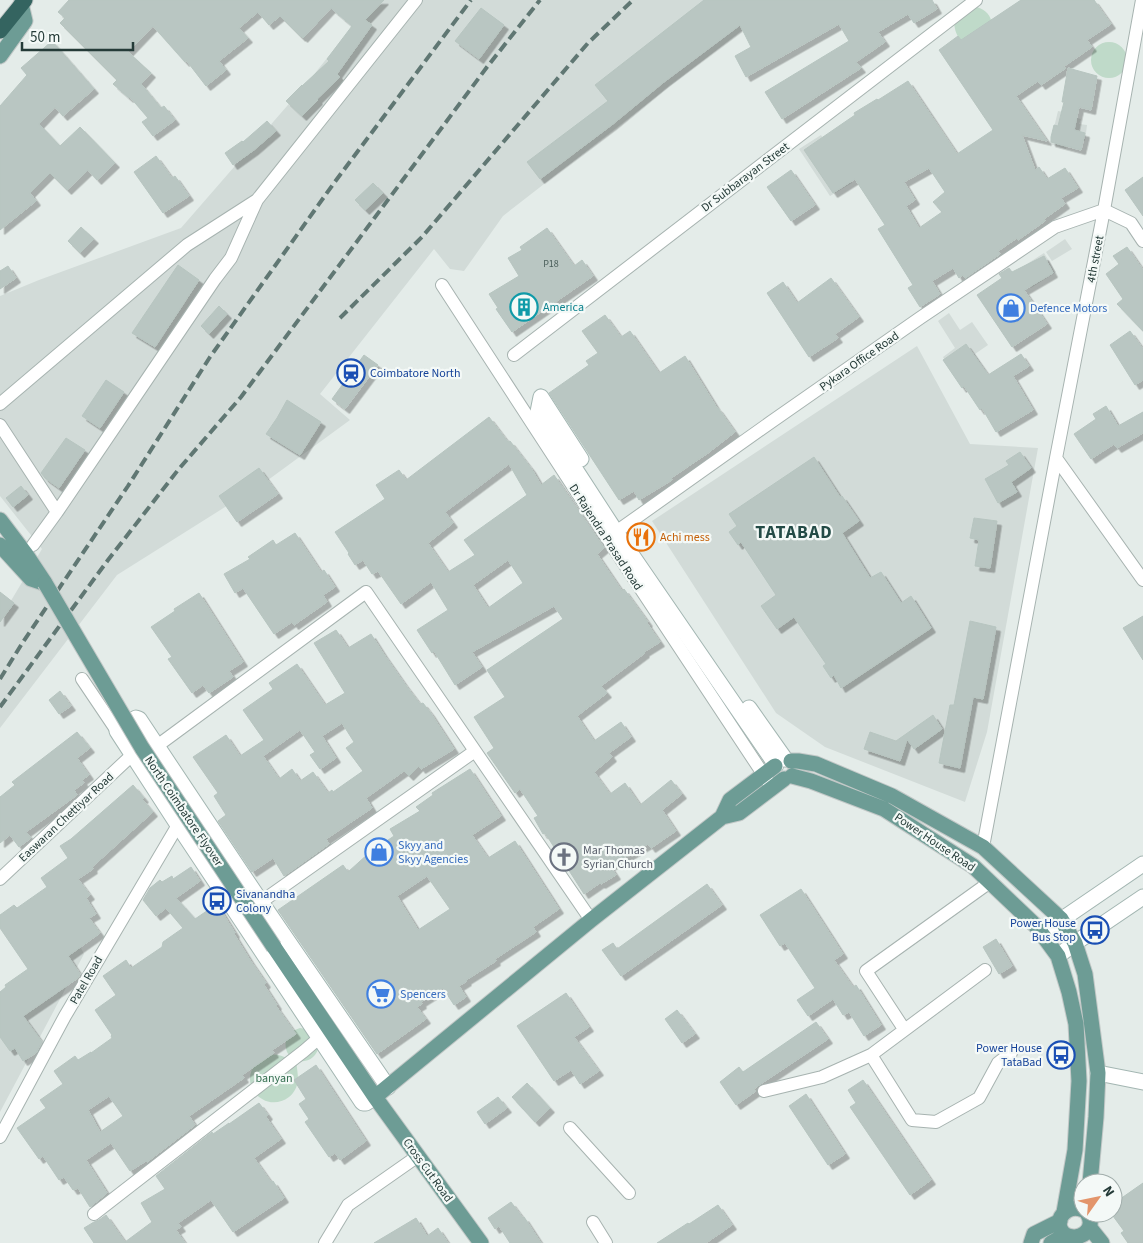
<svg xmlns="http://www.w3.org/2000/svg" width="1143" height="1243" viewBox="0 0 1143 1243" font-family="'Source Sans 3',sans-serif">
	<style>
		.built { fill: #d2dbd8 }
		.green { fill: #bfdac9 }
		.building { fill: #b9c6c2; stroke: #b7c5c0; fill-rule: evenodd; filter: url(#shadow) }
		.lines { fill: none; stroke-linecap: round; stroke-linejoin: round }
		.street-casing { stroke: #a7b3b0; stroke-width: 14 }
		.secondary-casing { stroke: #a3b6b2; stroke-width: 17 }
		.primary-casing { stroke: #c2c8c7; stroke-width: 17 }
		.highway-casing { stroke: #c2c8c7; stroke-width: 17 }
		.street { stroke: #fff; stroke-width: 12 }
		.secondary { stroke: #fff; stroke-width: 15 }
		.primary { stroke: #6d9c95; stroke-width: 15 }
		.highway { stroke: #346460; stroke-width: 15 }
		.rail { stroke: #607773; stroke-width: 4; stroke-dasharray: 10 5; stroke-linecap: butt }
		.primary-bridge-casing { stroke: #c2c8c7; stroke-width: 17; stroke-linecap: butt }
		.primary-bridge { stroke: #6d9c95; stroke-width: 15 }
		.labels { text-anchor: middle; stroke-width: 4.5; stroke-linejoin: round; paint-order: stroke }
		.number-label { font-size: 10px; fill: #4a5e5a }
		.street-label { font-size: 12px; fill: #253b38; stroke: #f4f9f7 }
		.culture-label { font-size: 12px; fill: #0d838f; stroke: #f4f9f7; text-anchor: start }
		.shop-label { font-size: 12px; fill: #366cbe; stroke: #f4f9f7; text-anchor: start }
		.transit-label { font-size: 12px; fill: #164399; stroke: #f4f9f7; text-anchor: start }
		.food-label { font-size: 12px; fill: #c56008; stroke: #f4f9f7; text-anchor: start }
		.worship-label { font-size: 12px; fill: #5b616d; stroke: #f4f9f7; text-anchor: start }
		.park-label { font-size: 12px; fill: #346e50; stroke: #f4f9f7 }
		.district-label { font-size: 18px; font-weight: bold; letter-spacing: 1px; fill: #234b46; stroke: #f4f9f7 }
	</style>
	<defs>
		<filter id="shadow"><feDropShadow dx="4.5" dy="4.5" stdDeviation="0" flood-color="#0004"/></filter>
	</defs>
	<rect width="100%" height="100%" fill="#e4ece9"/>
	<path class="built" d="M374,0H781L503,216L464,271L450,269L434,249L320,394L350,420L268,480L117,575L0,728V619L42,549L0,496V296L39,280L181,228L307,83Z
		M1058,111L1074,114L1073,117L1081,119L1079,124L1087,125L1085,141L1076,140L1067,144L1066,149L1050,144Z
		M821,135L852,183L830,196L799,149Z
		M1065,239L1072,249L1052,261L1046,252Z
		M1044,253L1056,272L1031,288L1019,269Z
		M949,313L960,330L972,322L988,345L975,354L986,371L961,386L943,357L955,348L938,321Z
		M917,346L970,444L1038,448L987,732L965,802L825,747L776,713L652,521Z
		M72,930L84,954L0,1112V999Z"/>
	<path class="green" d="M977,7C986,10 991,15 992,25L961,40C956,35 955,30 954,23Z
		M1091 60a18 18 0 1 1 36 0a18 18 0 1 1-36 0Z
		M300,1028L306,1029L319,1045C317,1057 309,1063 296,1061C297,1068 298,1074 298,1081C297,1087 294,1093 289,1097C264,1116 233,1080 261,1059C270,1052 279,1054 289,1059L291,1058C281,1047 285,1032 300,1028Z"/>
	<path class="building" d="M69,0H384L365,20L372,25L337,74L340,77L317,99L318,100L302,116L286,101L302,85V86L329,61L327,59L352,26L331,8L303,38L302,36L301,37L280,16L269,25L258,12L239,28L248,38L219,61L226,70L206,86L186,60L185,62L153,26L128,52L151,73L141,84L161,108L164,106L175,120L153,136L142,122L148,118L130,97L129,98L113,84L117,80L60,23L65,18L58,12Z
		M704,0H932L937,9L914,23L908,14L878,32L885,42L856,62L861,68L782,119L765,92L849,41L839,24L746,77L735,56L751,47L740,25L664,82L613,124L540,179L527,162L608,101L595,85Z
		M1021,0H1094L1111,24L1087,40L1092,47L1063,67L1066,68L1041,85L1038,81L1016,96L1047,141L1022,135L1035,170L1039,167L1047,179L1065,168L1078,188L1061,198L1065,204L1044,219L1045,221L1018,240L1017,238L998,251L1000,254L965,278L963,275L959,278L953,268L932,281L940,294L920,307L908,288L913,285L878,229L885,225L855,179L833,193L804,150L855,115L854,113L877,99L878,100L908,81L957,154L993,130L939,50L958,36L961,40ZM929,168L945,192L933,202L942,212L919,228L906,206L915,200L904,182Z
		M481,8L504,25L479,59L455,41Z
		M52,41L94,89L63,116L55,107L39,124L60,146L80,127L115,163L97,180L88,170L67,190L50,173L30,193L36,201L0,230V106L27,75L21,68Z
		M1068,68L1097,76L1091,110L1079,107L1074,130L1085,133L1081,150L1051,142V137L1054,125L1058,126L1064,102H1062Z
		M267,121L276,131L254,150L233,165L225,153L242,141L243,142Z
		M156,156L172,178L175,176L189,196L163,213L134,172Z
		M791,170L815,205L791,221L767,187Z
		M1143,177V216L1125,190Z
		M373,183L383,193L365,210L355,200Z
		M81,227L94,239L80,253L68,241Z
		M547,228L574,266L582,260L593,276L512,332L496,309L498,308L489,294L519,276L508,258L522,250L520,247Z
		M1127,247L1143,270V331L1117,304L1123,299L1106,274L1119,264L1113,256Z
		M1044,256L1053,273L1024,290L1047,324L1012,347L977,295L1002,278L999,274L1009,268L1012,272Z
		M178,265L199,280L155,347L132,333Z
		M8,266L16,278L0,289V271Z
		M831,278L859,317L835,334L838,338L809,357L767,293L783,282L797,303Z
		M219,306L227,314L209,334L201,326Z
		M605,315L621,337L630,331L659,373L685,356L717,408H718L735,432L708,453L671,478L672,480L639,500L634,491L619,500L549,393L589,365L586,361L598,353L582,331Z
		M1130,331L1143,349V380L1135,385L1110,345Z
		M966,344L988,375L1021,354L1029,366L1013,376L1033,410L996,432L982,408L980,410L964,386L962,388L943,360Z
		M364,355L378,365L345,409L332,399Z
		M106,380L124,392L100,428L82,416Z
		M287,400L321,422L300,455L266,434L277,418Z
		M1106,406L1118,426L1143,412V433L1117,448L1114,444L1091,459L1074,434L1096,419L1093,414Z
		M489,417L508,442L510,441L531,468L541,485L554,475L604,548L597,554L622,591L624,589L648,622L647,623L660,642L644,652L645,653L601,686L607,693L577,716L594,741L621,722L631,737L609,753L612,757L594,772L610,794L625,783L640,805L671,780L682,794L662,810L676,831L651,848L648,844L610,866L616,875L601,884L600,883L584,894L545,833L543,834L534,818L538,816L520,789L515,793L487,753L494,748L474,717L505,697L487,670L563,619L554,606L472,652L482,667L455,685L434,651L432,653L417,630L448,610L431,582L401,604L378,571L372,574L363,560L355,565L348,554L349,553L335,532L385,499L376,485L399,470L406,480ZM509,464L527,495L464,540L475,555L448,572L428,543L453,523L445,512ZM508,560L523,583L488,608L473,585Z
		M66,438L85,450L59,488L45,478L41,473Z
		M1020,452L1031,468L1011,482L1017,492L998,503L985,479L1009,465L1006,461Z
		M814,457L840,497L842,496L859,521L842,533L870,578L881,572L901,603L911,596L931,628L841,688L834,675L831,678L823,666L826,664L794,617L777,629L761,606L776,595L741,542L738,545L729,532L737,526L729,514Z
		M259,468L278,494L237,522L219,496Z
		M21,486L28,495L13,507L6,498Z
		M974,518L997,521L990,568L975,566L979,540L970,538Z
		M295,533L321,572L324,570L335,587L323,595L327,602L294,625L292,622L274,634L243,588L235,593L224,574L250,559L248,557L273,540L276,545Z
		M0,592L14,603L0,622Z
		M199,593L243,662L229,671L233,677L209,693L203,685L192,693L168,659L172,657L151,627L175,611L174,609Z
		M1143,616V660L1123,628Z
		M970,621L996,627L983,699L973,697L960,768L939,763L950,705H954Z
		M336,630L348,648L371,634L383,653L404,683L420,704L423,703L430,712L454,749L421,769L419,766L409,776L404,771L366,798L372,808L326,839L329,844L284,876L273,858L252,872L218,821L226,815L214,796L218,793L193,757L226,735L240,756L264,740L243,710L273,689L269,683L297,664L325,705L345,693L314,643ZM342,723L354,742L346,748L363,771L333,792L332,790L328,793L313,772L300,781L292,769L279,779L263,756L300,730L315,752L310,755L320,769L336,758L322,736Z
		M60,691L71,706L59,714L49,700Z
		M933,715L942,729L914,749L907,739L900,761L864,749L870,732L896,741Z
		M77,732L90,748L77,758L89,775L82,780L84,783L74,790L77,795L26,832L31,838L19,847L10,835L0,843V797L15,785L12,782Z
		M470,769L501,816L472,835L488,858L515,841L559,909L533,927L536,932L495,959L496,961L466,980L467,981L459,986L466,997L454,1005L443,988L421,1002L422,1004L417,1007L426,1019L377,1054L278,910L343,865L348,872L369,853L394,836L390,829L420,811L416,807L433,795L432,793ZM427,876L450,909L418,930L397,896Z
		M133,785L144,798L142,799L153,812L92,867L93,869L78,879L90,895L86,898L96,914L89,918L100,933L68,956L80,974L78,978L23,1016L42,1042L36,1053L23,1061L15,1048L10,1051L0,1037V992L6,987L5,985L28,969L0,928V915L14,905L17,908L47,887L41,878L68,858L60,846L71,839Z
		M191,867L200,881L176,898L195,919L217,904L235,933L234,934L250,960L266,983L264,985L277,1005L276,1006L296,1034L272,1050L274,1053L242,1075L244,1078L189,1116L195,1125L147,1162L146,1161L130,1171L111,1143L86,1160L107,1193L90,1207L78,1188L73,1190L64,1177L59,1180L43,1156L39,1159L17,1128L46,1108L40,1100L63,1084L54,1071L75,1056L78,1060L91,1052V1053L112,1038L111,1036L112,1035L95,1010L116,995L103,976L126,960L131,968L162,947L163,942L183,928L166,908L156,916L143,900L150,888L160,880L162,882L172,876L173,879ZM109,1096L123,1116L100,1132L88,1110Z
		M707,884L722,905L621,976L602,950L613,943L617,949Z
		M801,889L843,954L834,960L853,987L856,985L881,1025L864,1036L849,1012L843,1015L833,999L808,1016L797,1000L815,988L785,943L780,946L760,915Z
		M996,939L1012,966L999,974L983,947Z
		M566,993L589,1027L574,1037L599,1071L580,1084L571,1070L554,1081L517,1026Z
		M677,1010L695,1034L682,1043L665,1019Z
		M816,1022L828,1039L759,1085L754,1089L756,1091L736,1105L720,1082L739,1067L743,1072Z
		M316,1065L366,1141L340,1160L335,1153L329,1157L305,1122L309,1119L299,1104L306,1099L294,1080Z
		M863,1080L931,1180L910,1195L850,1107L856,1103L848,1090Z
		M527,1083L550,1108L535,1122L512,1097Z
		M806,1094L845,1154L828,1165L789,1106Z
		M498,1097L507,1108L485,1124L477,1112Z
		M259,1103L268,1115L266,1117L281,1139L254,1158L271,1182L273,1181L284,1198L233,1232L211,1200L178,1223L181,1227L176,1230L185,1243H94L84,1228L94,1222L99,1220L106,1215L125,1242L152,1222L141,1203L165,1189L156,1176L212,1132L213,1134L229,1123V1124Z
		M1143,1183V1243H1128L1121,1233L1124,1231L1113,1216V1204Z
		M511,1202L523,1218L524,1217L541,1243H510L499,1226L495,1229L488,1218Z
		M718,1205L732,1225L706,1243H657L688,1223L689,1224Z
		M416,1218L427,1236L438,1228L448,1243H374Z"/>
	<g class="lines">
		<g class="street-casing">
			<path id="street" d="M1142,0L1104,210L1056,458L1143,580
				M442,285L578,494L769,783
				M514,355L976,0
				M0,404L187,245L257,200
				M0,425L57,512
				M616,532L771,422L920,318L1055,227L1104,210L1131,223L1143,241
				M33,545L57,512L215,279L231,258L257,200L416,0
				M82,679L117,731
				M157,746L366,592L591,920
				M983,847L1056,458
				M0,879L132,755
				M261,902L475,751
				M904,1029L866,971L990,882
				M871,1055L912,1120L936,1122L979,1098L998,1063L1011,1053
				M764,1091L822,1077L871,1055L985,970
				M570,1128L629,1193
				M0,1137L65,1016L178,825
				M94,1214L304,1051L319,1038
				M593,1222L606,1243
				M325,1243L348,1205L418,1156"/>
		</g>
		<g class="secondary-casing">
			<path id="secondary" d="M541,397L538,412L616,532L776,765
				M541,397L581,459
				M749,708L785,759
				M1042,933L1143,864
				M1058,956L1075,943L1143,897
				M1098,1073L1143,1082
				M375,1097L366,1103H363L362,1102L178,825L117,731L136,718L139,719L261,902L388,1087"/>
		</g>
		<g class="primary-casing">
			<path id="primary" d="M0,56L25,21L21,4
				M0,520L25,553L45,583
				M0,545L31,579L43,583
				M791,761H798L816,764L892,796L983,847L1061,919L1075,943L1085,974L1098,1073L1096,1117L1090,1183
				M792,776L811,781L884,809L973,866L1036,926L1058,956L1069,992L1076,1024L1079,1081L1075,1150L1064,1212
				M722,817L739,813L784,779
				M274,947L375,1097L481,1243
				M375,1097L591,920L722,817L730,800L775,766
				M1083,1210C1067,1203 1051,1221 1064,1234C1078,1243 1098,1230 1087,1213
				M1090,1228L1102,1243
				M1031,1243L1034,1234L1060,1221
				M1051,1243L1065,1235"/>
		</g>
		<g class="highway-casing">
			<path id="highway" d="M0,31L25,0"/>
		</g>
		<use href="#street" class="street"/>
		<use href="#secondary" class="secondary"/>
		<use href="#primary" class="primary"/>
		<use href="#highway" class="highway"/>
		<path class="rail" d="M340,318L422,237L588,43L633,0
			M0,679L23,642L128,486L210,357L334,183L471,0
			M0,707L108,560L178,470L241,397L487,67L540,0"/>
		<g class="primary-bridge-casing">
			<path id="primary-bridge" d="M45,583L142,748L274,947"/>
		</g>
		<use href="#primary-bridge" class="primary-bridge"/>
	</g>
	<defs>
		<g id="building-ring" transform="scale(1.4375)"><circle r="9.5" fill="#f4f9f7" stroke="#0f9aa8" stroke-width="1.5"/><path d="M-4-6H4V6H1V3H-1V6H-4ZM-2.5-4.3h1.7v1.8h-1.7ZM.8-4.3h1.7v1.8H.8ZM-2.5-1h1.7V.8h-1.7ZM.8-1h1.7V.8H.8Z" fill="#0f9aa8"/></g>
		<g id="shop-ring" transform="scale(1.4375)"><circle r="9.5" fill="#f4f9f7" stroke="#3f7fe0" stroke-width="1.5"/><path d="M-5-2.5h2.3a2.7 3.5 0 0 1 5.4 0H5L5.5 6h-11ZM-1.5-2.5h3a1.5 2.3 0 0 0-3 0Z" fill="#3f7fe0"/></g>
		<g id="station-ring" transform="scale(1.4375)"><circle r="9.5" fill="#f4f9f7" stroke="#1a4fb4" stroke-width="1.5"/><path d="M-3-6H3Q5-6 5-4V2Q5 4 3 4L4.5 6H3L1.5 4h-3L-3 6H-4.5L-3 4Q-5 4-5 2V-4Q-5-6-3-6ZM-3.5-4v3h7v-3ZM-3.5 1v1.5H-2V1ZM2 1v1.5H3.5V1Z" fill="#1a4fb4"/></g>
		<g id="restaurant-ring" transform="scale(1.4375)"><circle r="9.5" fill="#f4f9f7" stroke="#e8710a" stroke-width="1.5"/><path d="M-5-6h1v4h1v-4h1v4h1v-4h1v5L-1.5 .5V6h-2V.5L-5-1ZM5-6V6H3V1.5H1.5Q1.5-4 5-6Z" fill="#e8710a"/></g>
		<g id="church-ring" transform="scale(1.4375)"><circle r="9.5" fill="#f4f9f7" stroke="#6b7280" stroke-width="1.5"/><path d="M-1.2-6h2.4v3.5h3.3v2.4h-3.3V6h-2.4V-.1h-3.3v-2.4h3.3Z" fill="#6b7280"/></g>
		<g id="bus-ring" transform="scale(1.4375)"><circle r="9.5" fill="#f4f9f7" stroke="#1a4fb4" stroke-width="1.5"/><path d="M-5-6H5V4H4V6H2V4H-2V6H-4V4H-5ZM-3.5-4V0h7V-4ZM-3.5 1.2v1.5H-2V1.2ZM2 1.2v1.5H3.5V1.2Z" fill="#1a4fb4"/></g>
		<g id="supermarket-ring" transform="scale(1.4375)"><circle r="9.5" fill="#f4f9f7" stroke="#3f7fe0" stroke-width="1.5"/><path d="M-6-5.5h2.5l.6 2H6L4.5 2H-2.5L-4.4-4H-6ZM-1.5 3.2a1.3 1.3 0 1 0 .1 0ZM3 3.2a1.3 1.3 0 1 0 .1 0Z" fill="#3f7fe0"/></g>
	</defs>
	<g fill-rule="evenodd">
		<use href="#building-ring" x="524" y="307"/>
		<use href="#shop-ring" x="1011" y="308"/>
		<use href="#station-ring" x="351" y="373"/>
		<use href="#restaurant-ring" x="641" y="537"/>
		<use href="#shop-ring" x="379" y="852"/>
		<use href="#church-ring" x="564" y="857"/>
		<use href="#bus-ring" x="217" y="901"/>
		<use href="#bus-ring" x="1095" y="930"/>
		<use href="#supermarket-ring" x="381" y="994"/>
		<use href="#bus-ring" x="1061" y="1055"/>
	</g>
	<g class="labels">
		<g class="number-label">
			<text x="551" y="267">P18</text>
		</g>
		<g class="street-label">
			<text transform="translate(745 177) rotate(-37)" y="4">Dr Subbarayan Street</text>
			<text transform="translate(1095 259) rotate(-79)" y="4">4th street</text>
			<text transform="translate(859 361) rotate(-35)" y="4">Pykara Office Road</text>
			<text transform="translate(606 537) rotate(57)" y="4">Dr Rajendra Prasad Road</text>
			<text transform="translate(184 811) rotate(56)" y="4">North Coimbatore Flyover</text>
			<text transform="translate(66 817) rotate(-43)" y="4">Easwaran Chettiyar Road</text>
			<text transform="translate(935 842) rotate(34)" y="4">Power House Road</text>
			<text transform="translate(86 980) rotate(-60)" y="4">Patel Road</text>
			<text transform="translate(428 1170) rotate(54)" y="4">Cross Cut Road</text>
		</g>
		<g class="culture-label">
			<text x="543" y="311">America</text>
		</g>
		<g class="shop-label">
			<text x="1030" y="312">Defence Motors</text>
			<text x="398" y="849">Skyy and<tspan x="398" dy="14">Skyy Agencies</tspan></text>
			<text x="400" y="998">Spencers</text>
		</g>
		<g class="transit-label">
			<text x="370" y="377">Coimbatore North</text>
			<text x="236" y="898">Sivanandha<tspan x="236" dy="14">Colony</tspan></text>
			<text x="1076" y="927" text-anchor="end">Power House<tspan x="1076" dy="14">Bus Stop</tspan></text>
			<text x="1042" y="1052" text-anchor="end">Power House<tspan x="1042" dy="14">TataBad</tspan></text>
		</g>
		<g class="food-label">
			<text x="660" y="541">Achi mess</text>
		</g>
		<g class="worship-label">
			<text x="583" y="854">Mar Thomas<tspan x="583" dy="14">Syrian Church</tspan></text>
		</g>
		<g class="park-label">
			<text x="274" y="1082">banyan</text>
		</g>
		<g class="district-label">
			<text x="794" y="538">TATABAD</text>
		</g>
	</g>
	<g transform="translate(1098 1198) rotate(57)"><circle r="24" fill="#f4f9f7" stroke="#a1adab"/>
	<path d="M0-4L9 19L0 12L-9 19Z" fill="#e3956b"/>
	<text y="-8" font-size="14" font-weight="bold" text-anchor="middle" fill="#253b38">N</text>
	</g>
	<path d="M22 42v8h111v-8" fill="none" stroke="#253b38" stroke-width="2.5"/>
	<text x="30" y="42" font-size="15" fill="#253b38" stroke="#f4f9f7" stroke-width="4" paint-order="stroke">50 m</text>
</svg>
